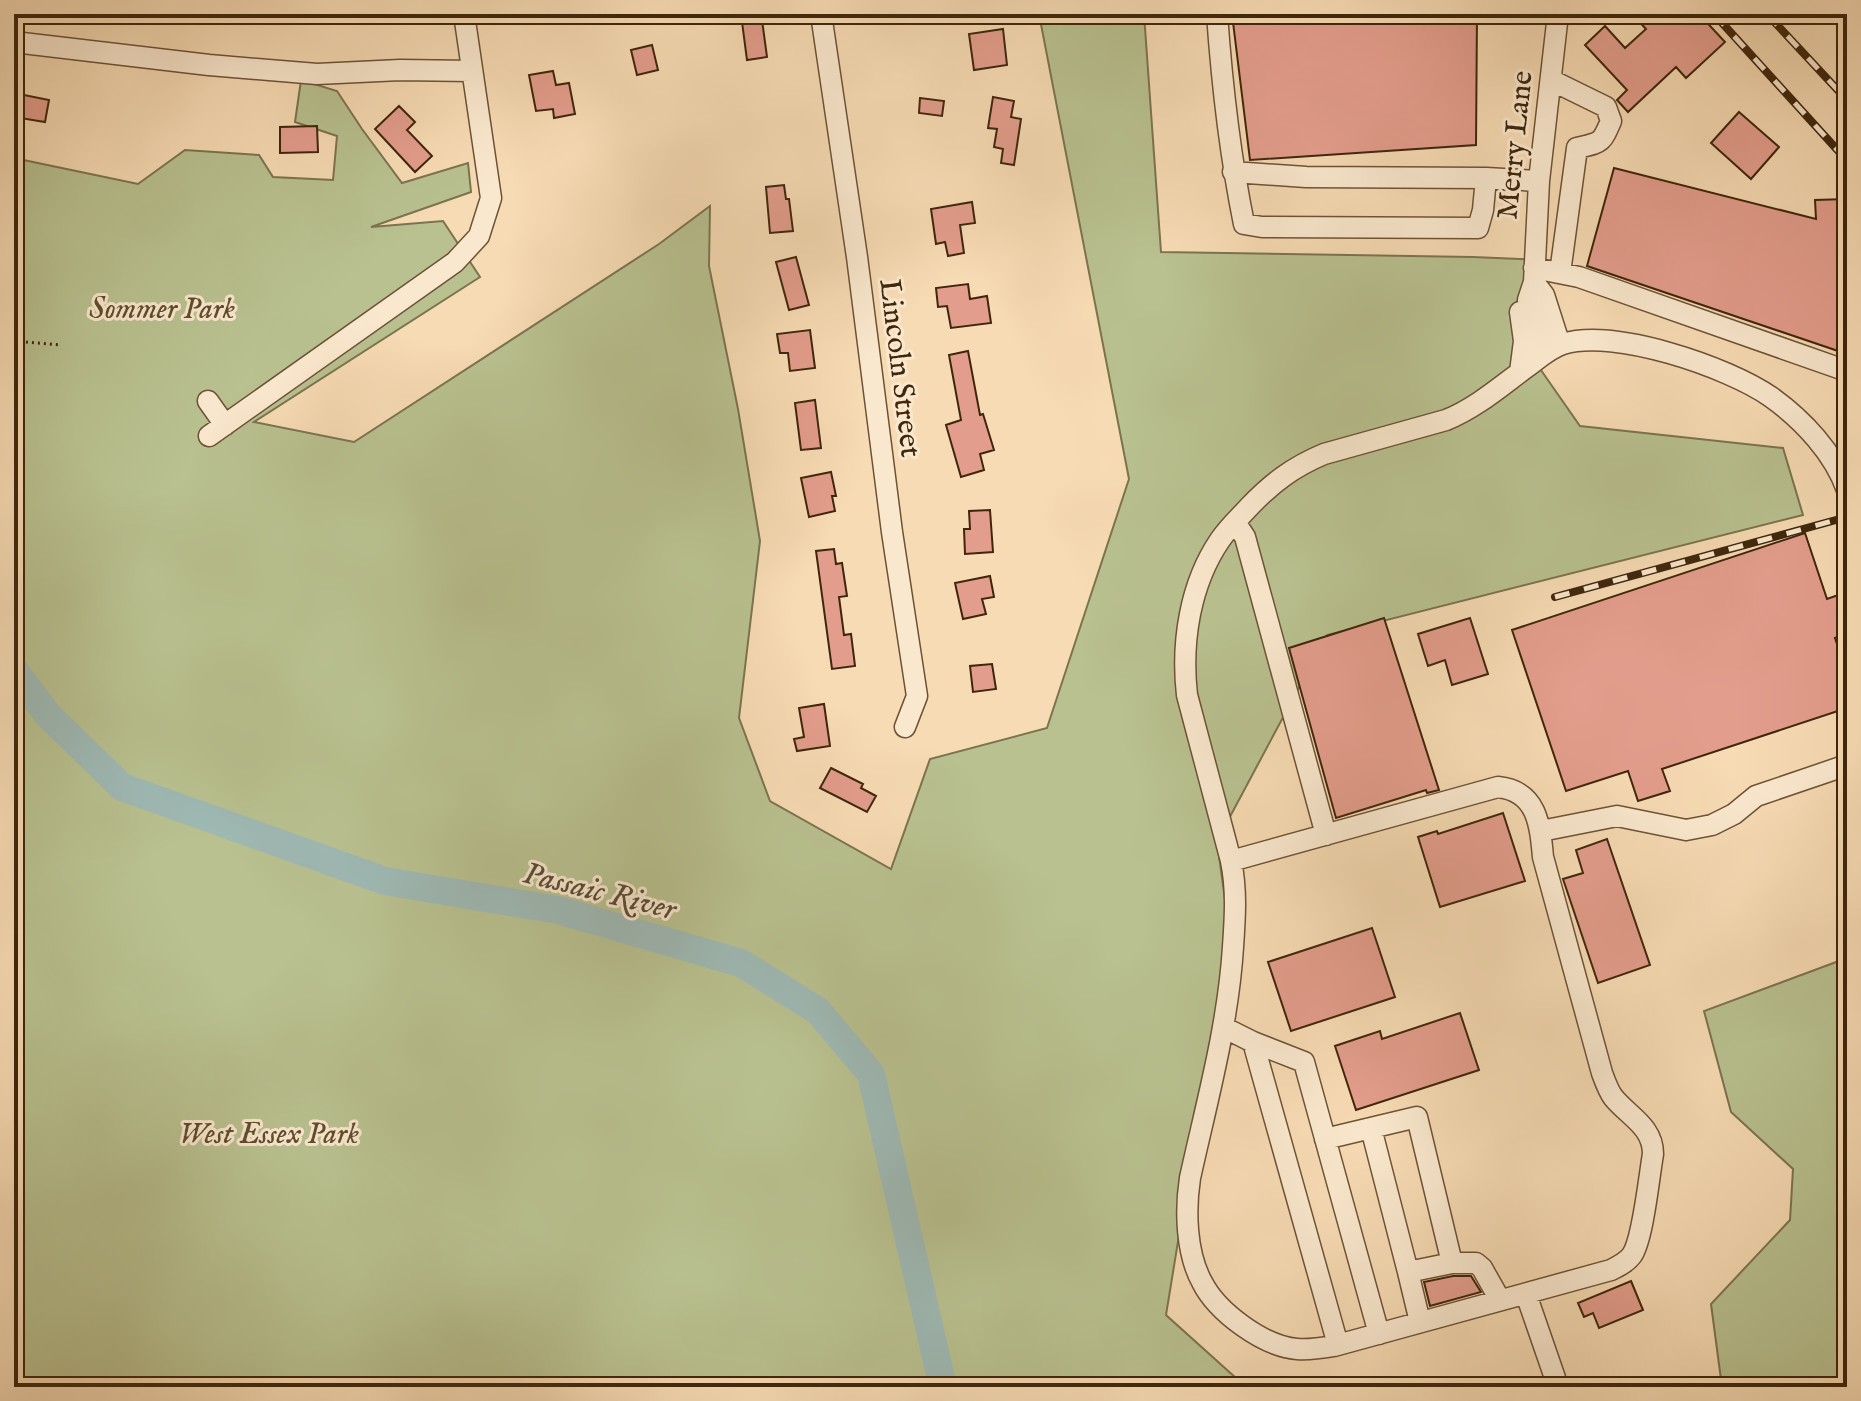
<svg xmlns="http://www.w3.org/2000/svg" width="1861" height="1401" viewBox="0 0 1861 1401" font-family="'IM FELL English',serif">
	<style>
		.green { fill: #b9c190; stroke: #7c744e; stroke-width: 2 }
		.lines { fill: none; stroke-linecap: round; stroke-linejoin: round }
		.river { stroke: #9eb9b4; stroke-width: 28 }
		.building { fill: #e39d8c; stroke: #3f260c; stroke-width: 2 }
		.minor-casing { stroke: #6d5336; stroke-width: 23 }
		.path { stroke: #3f260c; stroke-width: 3; stroke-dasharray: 2 4; stroke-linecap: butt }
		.minor { stroke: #fae8ce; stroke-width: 20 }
		.rail-casing { stroke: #3f260c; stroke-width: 8 }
		.rail { stroke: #fae8ce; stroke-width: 5; stroke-dasharray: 15; stroke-linecap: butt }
		.labels { text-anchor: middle; stroke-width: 6; stroke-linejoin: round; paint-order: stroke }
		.street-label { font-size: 30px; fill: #3f260c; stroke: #fae8ce }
		.park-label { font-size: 30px; font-style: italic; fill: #5e4d2d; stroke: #fae8ce }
		.water-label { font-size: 32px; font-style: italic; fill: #574b36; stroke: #fae8ce }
	</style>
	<rect width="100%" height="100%" fill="#f7dbb4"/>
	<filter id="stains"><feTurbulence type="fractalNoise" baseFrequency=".0025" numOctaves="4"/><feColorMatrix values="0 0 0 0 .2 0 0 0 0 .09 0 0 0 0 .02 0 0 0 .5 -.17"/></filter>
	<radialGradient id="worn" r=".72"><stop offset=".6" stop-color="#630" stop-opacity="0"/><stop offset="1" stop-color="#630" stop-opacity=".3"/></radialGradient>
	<path class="green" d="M1039,14H1144L1161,252L1473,257L1540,260L1536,363L1580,426L1783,448L1803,515L1327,635L1217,841L1229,929L1166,1315L1246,1387H14V158L138,184L185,150L259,155L273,177L333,180L337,136L295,122L301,80L337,91L362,129L402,183L468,163L471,192L371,227L443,221L480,277L254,422L354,442L659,244L710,206L709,266L738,409L760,541L739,718L770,801L891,869L930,759L1047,728L1129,479Z
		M1847,958V1387H1722L1711,1304L1790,1220L1793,1169L1731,1112L1704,1011Z"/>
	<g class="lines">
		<path class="river" d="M14,670L48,715L122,787L385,881L558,910L741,963L818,1011L871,1074L943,1387"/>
	</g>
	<path class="building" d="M1232,14H1477L1476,145L1250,160Z
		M1632,14H1677L1686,23L1695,14H1699L1725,42L1686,78L1676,67L1628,112L1617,100L1627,90L1585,45L1605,26L1625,48L1646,29Z
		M762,20L767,57L747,60L742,22Z
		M1003,29L1007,65L974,70L969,34Z
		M652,45L658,70L637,75L631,50Z
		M553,71L556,85L569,83L575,114L554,118L553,109L536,111L529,75Z
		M14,93L49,100L45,122L14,117Z
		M993,97L1014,101L1011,117L1021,119L1014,165L1001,163L1003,149L994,147L997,129L988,128Z
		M920,98L944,101L942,116L919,113Z
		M399,106L415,122L407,130L432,156L415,172L375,129Z
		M1739,112L1779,147L1751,179L1711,143Z
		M317,126L318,152L280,153V127Z
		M1614,168L1816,219L1815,200L1847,199V354L1587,266Z
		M784,185L786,199H789L793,231L770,233L766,187Z
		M972,202L975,223L960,225L964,253L948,256L945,242L936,244L931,209Z
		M796,257L809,305L789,310L776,262Z
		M968,284L970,299L987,296L991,323L951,328L947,306L938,307L936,288Z
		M810,330L815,368L790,371L788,353H780L777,334Z
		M968,351L980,415L983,414L994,450L980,454L984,470L961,477L946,425L961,420L949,355Z
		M815,400L821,448L801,450L795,403Z
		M831,472L836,496H832L835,511L809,517L801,478Z
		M990,510L993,552L965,554L964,529H970L969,511Z
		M1805,533L1827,599L1847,592V634L1835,638L1847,675V708L1662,769L1670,791L1638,801L1628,771L1566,791L1512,630Z
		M834,549L836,564L842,563L847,596L839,597L844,635L851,634L855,666L832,669L816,551Z
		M990,576L994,597L982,599L986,614L963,619L955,583Z
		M1384,618L1439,790L1427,793L1426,790L1336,818L1289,648Z
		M1470,618L1488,674L1452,685L1445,660L1428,666L1418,634Z
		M992,664L996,689L973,692L970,666Z
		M824,704L830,746L797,751L794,739L804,737L799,708Z
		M831,768L863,784L861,788L876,796L867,812L820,788Z
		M1503,813L1525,881L1440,907L1418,837L1437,831L1438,834Z
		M1607,839L1650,965L1598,983L1563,879L1583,873L1576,850Z
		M1372,928L1395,997L1291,1031L1268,962Z
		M1460,1013L1479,1070L1356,1110L1335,1046L1380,1031L1382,1039Z
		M1453,1276H1471L1481,1292L1430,1306L1424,1282Z
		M1631,1281L1643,1310L1599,1328L1593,1313L1584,1317L1578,1303Z"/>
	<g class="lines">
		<g class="minor-casing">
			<path id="minor" d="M821,14L857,257L892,532L917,696L905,727
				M1217,14C1222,85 1230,155 1244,224L1262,227L1478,228L1483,210L1486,178L1539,181
				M14,42L209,65L317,74L400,70L472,71
				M1551,80L1606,107L1611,121C1601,144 1602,142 1577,148L1560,273
				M1233,172L1306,177L1486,178
				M1534,268L1579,277L1847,371
				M1534,282L1544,295L1560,345
				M1520,312L1524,341L1520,372
				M1543,355L1533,323L1528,300L1534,282L1539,181L1558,14
				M208,401L225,425
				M209,436L455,262L479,236L491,198L464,14
				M1235,522L1245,537L1326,835
				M1541,831L1617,816L1686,830L1712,825L1734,814L1756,796L1847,765
				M1231,861L1498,787C1537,791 1540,824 1543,857L1602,1073C1605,1081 1608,1090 1613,1097C1628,1116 1653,1126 1653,1154C1649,1177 1643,1239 1632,1255C1627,1262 1619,1266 1611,1270L1334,1346C1322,1348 1309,1350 1297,1349C1263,1346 1217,1312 1202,1282C1186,1253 1185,1210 1190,1178C1207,1101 1228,1026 1233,947C1235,918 1237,890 1231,861L1187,695C1181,642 1190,584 1220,540C1228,528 1239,518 1249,507C1272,483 1293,467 1324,454L1446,420C1476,408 1501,386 1527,367C1538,359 1550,348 1563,344C1614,328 1728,367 1771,397C1803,420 1834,453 1847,490
				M1223,1027L1253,1042L1304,1062L1379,1334
				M1253,1042L1338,1345
				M1325,1139L1417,1117L1452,1263L1408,1272L1371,1128
				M1452,1263H1476L1482,1268L1500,1300
				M1408,1272L1420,1322
				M1526,1294L1555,1378"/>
		</g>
		<path class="path" d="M14,341L61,345"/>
		<use href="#minor" class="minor"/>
		<g class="rail-casing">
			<path id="rail" d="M1714,14L1842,155
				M1767,14L1847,100
				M1555,597L1847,517"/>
		</g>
		<use href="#rail" class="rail"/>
	</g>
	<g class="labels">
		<g class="street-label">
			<text transform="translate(1514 145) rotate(-84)" y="10">Merry Lane</text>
			<text transform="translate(901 368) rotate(83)" y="10">Lincoln Street</text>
		</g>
		<g class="park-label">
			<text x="162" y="318">Sommer Park</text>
			<text x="269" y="1143">West Essex Park</text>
		</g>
		<g class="water-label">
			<text transform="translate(600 890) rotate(14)" y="11">Passaic River</text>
		</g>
	</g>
	<rect width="1861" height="1401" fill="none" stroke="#f7dbb4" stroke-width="48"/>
	<rect x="16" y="16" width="1829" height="1369" fill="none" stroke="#3f260c" stroke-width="4"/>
	<rect x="24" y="24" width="1813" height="1353" fill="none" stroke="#3f260c" stroke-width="2"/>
	<rect width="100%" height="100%" filter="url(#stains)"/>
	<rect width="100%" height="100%" fill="url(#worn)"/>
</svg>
